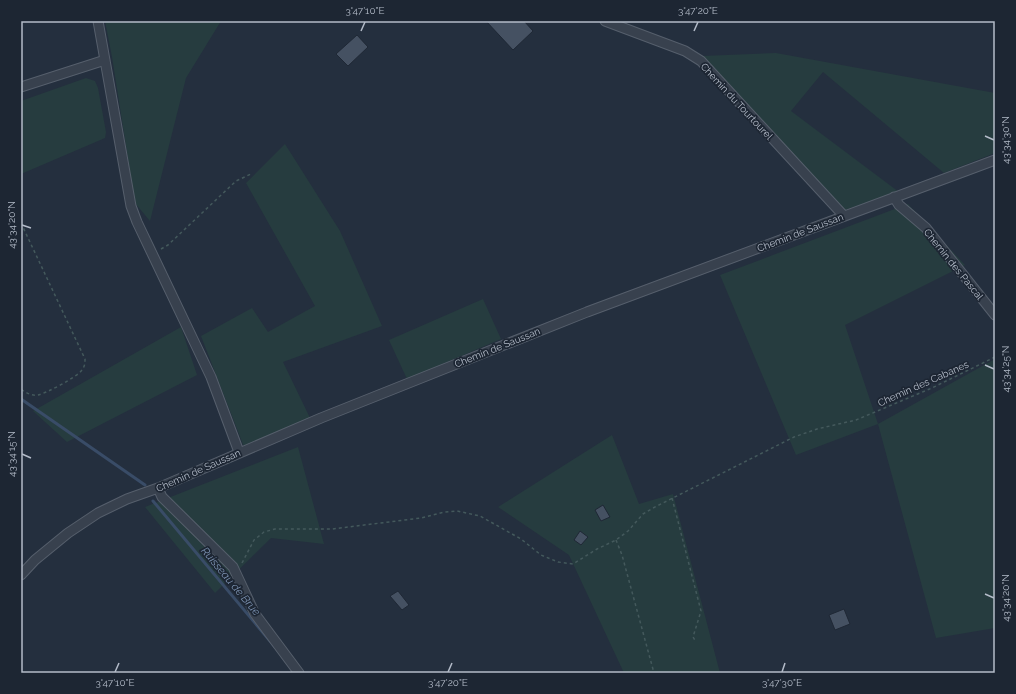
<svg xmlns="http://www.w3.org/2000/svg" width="1016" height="694" viewBox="0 0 1016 694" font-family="Raleway,sans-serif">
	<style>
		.green { fill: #263c3f }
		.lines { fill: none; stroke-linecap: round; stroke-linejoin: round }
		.stream { stroke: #394c67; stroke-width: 3 }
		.building { fill: #455162; stroke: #1f2835 }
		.minor-casing { stroke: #565f6c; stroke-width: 11 }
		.path { stroke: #44595c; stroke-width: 1.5; stroke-dasharray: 3 3; stroke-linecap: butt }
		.minor { stroke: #38414e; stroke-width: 9 }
		.ticks { fill: none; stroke: #b4bcc9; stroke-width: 1.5 }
		.labels { text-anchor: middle; stroke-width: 3.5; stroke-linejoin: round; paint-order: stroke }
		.street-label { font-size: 10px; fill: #b4bcc9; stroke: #1d2633 }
		.water-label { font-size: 11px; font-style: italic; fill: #7c92b1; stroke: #1d2633 }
		.neatline { fill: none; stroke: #b4bcc9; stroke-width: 1.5 }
		.ticks-label { font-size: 10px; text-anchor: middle; fill: #b4bcc9 }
	</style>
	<rect width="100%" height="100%" fill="#242f3e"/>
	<path class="green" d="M105,21H221L186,78L150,221L135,203L112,57Z
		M776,53L995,93V153L944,173L823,72L791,111L899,192L845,210L702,56Z
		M86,78L95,81L98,88L106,132L105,138L21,174V101Z
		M285,144L340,231L382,326L283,362L311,420L244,447L201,336L252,308L268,332L315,306L246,183Z
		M908,204L965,265L845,325L878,424L995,359V628L936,638L878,424L796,455L720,275Z
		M483,299L501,339L407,379L389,340Z
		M181,327L197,375L67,442L33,411Z
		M612,435L639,504L673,494L720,673H624L569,555L498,507Z
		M298,447L324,544L271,538L215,593L145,507Z"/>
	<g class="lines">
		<path class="stream" d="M21,399L145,485
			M153,501L275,647"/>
	</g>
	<path class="building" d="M486,21H524L533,31L513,50Z
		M357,35L368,47L348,66L336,54Z
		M603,505L610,517L601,521L595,510Z
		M580,531L588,537L581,545L574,540Z
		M398,591L409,605L402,610L390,596Z
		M844,609L850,624L835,630L829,615Z"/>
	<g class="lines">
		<g class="minor-casing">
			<path id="minor" d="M98,21L131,206L137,222L211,377L239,452
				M605,21L685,51L701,61L844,216
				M21,87L105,60
				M894,197L899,205L926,228L995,315
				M158,488L162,497L233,567L255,614L299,673
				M21,575L35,560L68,533L98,513L127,499L158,488L321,418L587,312L995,160"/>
		</g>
		<path class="path" d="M21,223L85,359C85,363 85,366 82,370C77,377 47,393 38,395C32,396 26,393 21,389
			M161,249L168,245L236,181L251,174
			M672,498L701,611L693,637L696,642
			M616,540L622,555L654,673
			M242,563L254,540L264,532L275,529H332L421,518L444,512L457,511L480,516L521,539L541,555L558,562L573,564L597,549L616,540L628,531L643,514L653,508L794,437L817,429L856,420L932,388L995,357"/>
		<use href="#minor" class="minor"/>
	</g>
	<path class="ticks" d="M361,31L365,22M694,31L698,22M985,136L994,140M22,225L31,228M985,365L994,369M22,454L31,458M985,594L994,598M115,672L119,663M448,672L452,663M782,672L785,663"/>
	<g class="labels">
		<g class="street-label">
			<text transform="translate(737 101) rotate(47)" y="4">Chemin du Tourtourel</text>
			<text transform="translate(800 232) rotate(-21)" y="4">Chemin de Saussan</text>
			<text transform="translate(954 264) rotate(51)" y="4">Chemin des Pascal</text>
			<text transform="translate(497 347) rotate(-22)" y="4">Chemin de Saussan</text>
			<text transform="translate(923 383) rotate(-24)" y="4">Chemin des Cabanes</text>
			<text transform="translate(198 470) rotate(-24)" y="4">Chemin de Saussan</text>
		</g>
		<g class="water-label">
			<text transform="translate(231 581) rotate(50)" y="4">Ruisseau de Brue</text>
		</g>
	</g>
	<rect width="1016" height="694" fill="none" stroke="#1d2633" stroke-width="44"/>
	<rect x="22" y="22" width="972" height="650" class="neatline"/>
	<g class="ticks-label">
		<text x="365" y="14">3°47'10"E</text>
		<text x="698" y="14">3°47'20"E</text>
		<text transform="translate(1005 140) rotate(-90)" y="4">43°34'30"N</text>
		<text transform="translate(11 225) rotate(-90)" y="4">43°34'20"N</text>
		<text transform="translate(1005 369) rotate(-90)" y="4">43°34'25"N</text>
		<text transform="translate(11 454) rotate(-90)" y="4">43°34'15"N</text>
		<text transform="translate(1005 598) rotate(-90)" y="4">43°34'20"N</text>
		<text x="115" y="686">3°47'10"E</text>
		<text x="448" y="686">3°47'20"E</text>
		<text x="782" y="686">3°47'30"E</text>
	</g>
</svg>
